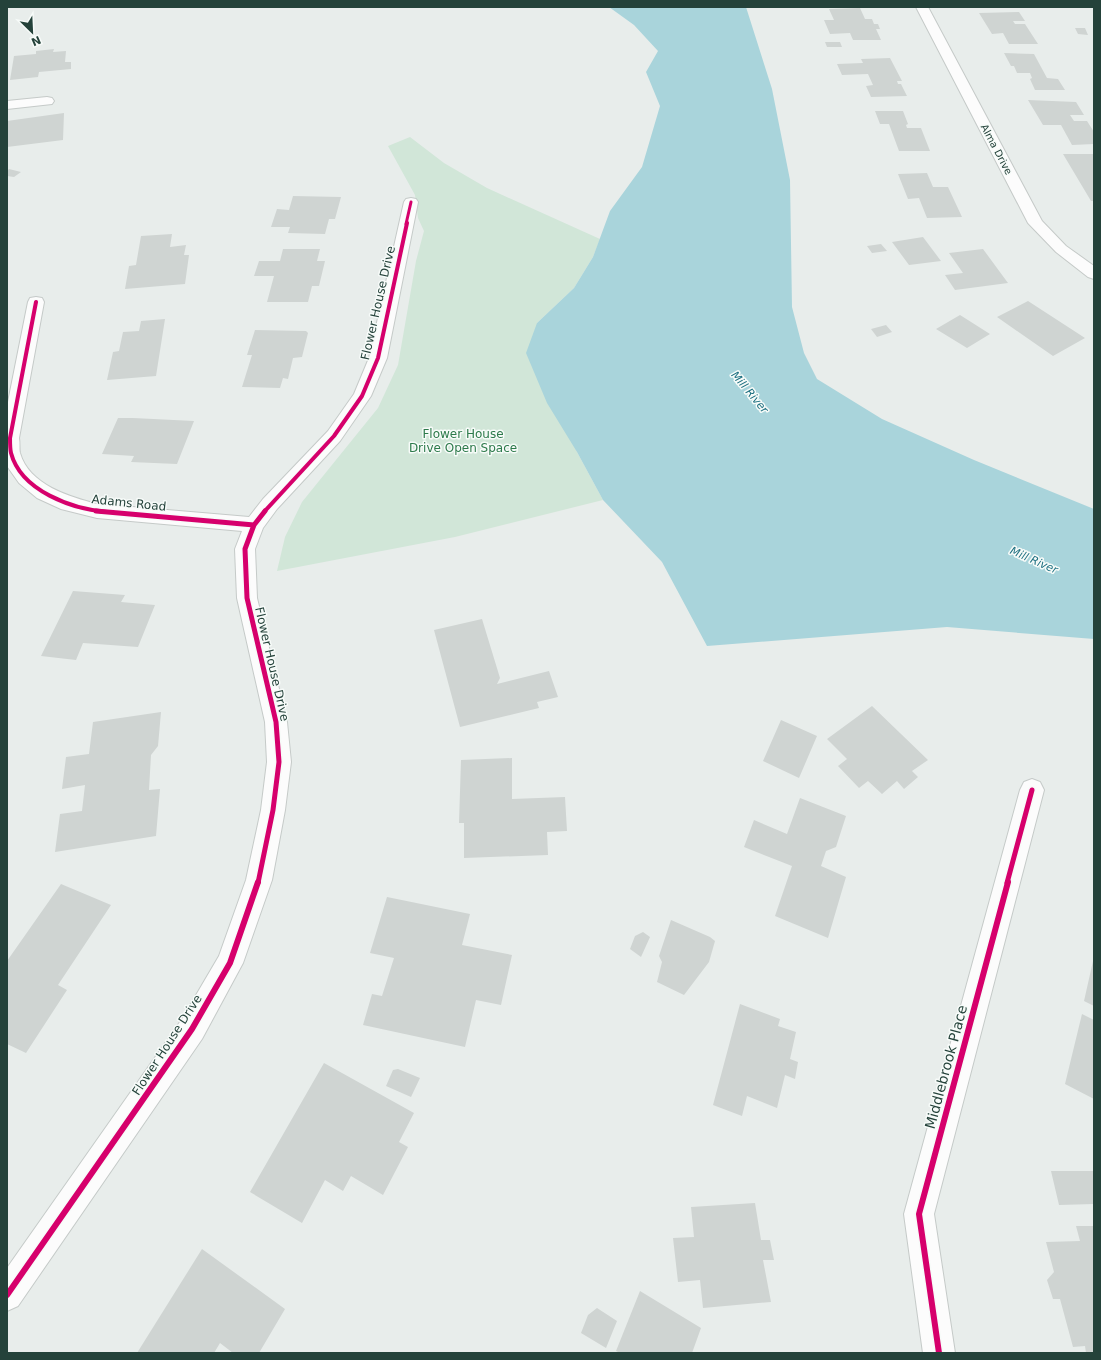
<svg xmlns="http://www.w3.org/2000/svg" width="1101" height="1360" viewBox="0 0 1101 1360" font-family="'DejaVu Sans',sans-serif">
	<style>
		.green { fill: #d1e6d8 }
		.water { fill: #a9d4db }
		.building { fill: #cfd4d2 }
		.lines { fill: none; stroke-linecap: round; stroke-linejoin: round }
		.minor-casing { stroke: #c5cac8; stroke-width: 2 }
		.minor { fill: #fcfcfc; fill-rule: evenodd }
		.cycleway-far3-casing { stroke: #f7fbf9; stroke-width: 4.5 }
		.cycleway-far2-casing { stroke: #f7fbf9; stroke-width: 6 }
		.cycleway-far1-casing { stroke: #f7fbf9; stroke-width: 8 }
		.cycleway-casing { stroke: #f7fbf9; stroke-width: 9 }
		.cycleway-far3 { stroke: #d6006c; stroke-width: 3 }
		.cycleway-far2 { stroke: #d6006c; stroke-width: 4 }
		.cycleway-far1 { stroke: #d6006c; stroke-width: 5 }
		.cycleway { stroke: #d6006c; stroke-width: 6 }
		.labels { text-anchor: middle; stroke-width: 3; stroke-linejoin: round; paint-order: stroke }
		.far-street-label { font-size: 10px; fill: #24423a; stroke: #f7fbf9 }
		.far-water-label { font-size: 11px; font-style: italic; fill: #1c6f80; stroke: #f7fbf9 }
		.street-label { font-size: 12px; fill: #24423a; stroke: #f7fbf9 }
		.park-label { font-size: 12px; fill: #2d7a4b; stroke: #f7fbf9 }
		.near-street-label { font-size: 14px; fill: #24423a; stroke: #f7fbf9 }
	</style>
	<rect width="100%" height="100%" fill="#e8edeb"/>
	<path class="green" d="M410,137L444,163L487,188L600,239L593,257L574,288L537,323L577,452L603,500L455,537L277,571L285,537L302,502L378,408L398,365L416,261L424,231L418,218L415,195L388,146Z"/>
	<path class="water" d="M609,7H746L772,89L790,180L792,307L804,353L817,379L882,419L974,460L1094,509V639L947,627L707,646L662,562L603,500L577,452L547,403L526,353L537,323L574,288L593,257L610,211L642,167L660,106L646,72L658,51L634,25Z"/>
	<path class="building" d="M860,8L865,19H872L874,24H878L880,29H876L881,40H853L850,33L830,34L824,20H834L829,9Z
		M1019,12L1025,21H1013L1015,24H1025L1038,44H1009L1003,33L992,34L979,13Z
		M1075,28H1085L1088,35L1078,34Z
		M825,42H840L842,47H827Z
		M54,49L53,52L66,51L65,62H71V69L39,72L38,77L10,80L14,56L36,54V51Z
		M1004,53L1034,54L1047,78L1058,79L1065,90H1035L1030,79L1032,78L1030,73H1017L1014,66H1011Z
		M890,58L902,81H897L898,84H901L907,96L871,97L866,86L873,85L868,74L842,75L837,64L863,63L861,59Z
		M1028,100L1076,102L1084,115H1070L1074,121H1087L1094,132V144L1072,145L1061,125H1043Z
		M875,111H903L908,124L906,125L907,128H921L930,151H899L889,124H880Z
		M64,113L63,140L7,147V121Z
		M1063,154H1093L1094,201H1091Z
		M9,169L21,172L14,177L7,176V171Z
		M927,173L933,187H948L962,217L927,218L919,198L908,199L898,174Z
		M293,196L341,197L335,219H329L325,234L288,233L290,227H271L277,209L289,210Z
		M172,234L170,247L186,245L184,255H189L185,284L125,289L129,266L136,265L141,236Z
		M923,237L941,261L909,265L892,242Z
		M881,244L887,251L872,253L867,246Z
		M283,249H320L317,261H325L319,286H312L308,302H267L274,276H254L259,261H280Z
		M983,249L1008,283L955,290L945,275L963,273L949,253Z
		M1028,301L1085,338L1053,356L997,317Z
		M960,315L990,334L967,348L936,329Z
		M165,319L156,376L107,380L113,352L119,351L123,332L139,331L141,321Z
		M886,325L892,332L877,337L871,329Z
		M255,330L306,331L308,333L302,357L293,358L288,379L283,378L280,388L242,387L252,355H247Z
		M118,418H133L194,421L177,464L131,462L134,456L102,454Z
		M73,591L125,595L121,602L155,605L138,647L83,643L76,660L41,656Z
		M482,619L500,678L497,684L549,671L558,697L537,702L539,708L460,727L434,630Z
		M872,706L928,760L912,771L918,777L904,789L897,781L882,794L868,781L859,788L838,766L847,759L827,739Z
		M161,712L158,746L151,755L149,790L160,789L156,836L55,852L60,814L82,811L85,785L62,789L66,757L89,754L93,722Z
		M781,720L817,736L799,778L763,761Z
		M512,758V799L565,797L567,831L547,832L548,855L464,858V823H459L461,760Z
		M800,798L846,816L836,847L826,851L821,866L846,877L828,938L775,916L792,866L744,847L754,820L787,834Z
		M61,884L111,905L58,985L67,990L26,1053L7,1044V961Z
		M387,897L470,914L462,945L512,955L501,1005L476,1000L465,1047L363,1025L372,994L382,996L394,958L370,953Z
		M671,920L710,937L715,941L709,962L684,995L657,982L662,962L659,956Z
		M643,932L650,937L641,957L630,949L635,936Z
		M1093,961H1094V1006L1084,1001Z
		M740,1004L780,1019L778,1026L796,1032L790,1059L798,1062L795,1079L785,1075L777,1108L747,1096L742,1116L713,1105Z
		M1082,1014L1094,1020V1099L1065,1084Z
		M324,1063L414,1113L399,1142L408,1147L383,1195L351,1176L343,1191L325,1180L302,1223L250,1192Z
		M398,1069L420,1078L411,1097L386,1086L393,1070Z
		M1051,1171H1094V1204L1059,1205Z
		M755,1203L761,1240H770L774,1260H763L771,1302L703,1308L700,1280L678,1282L673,1238L694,1237L691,1207Z
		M1076,1226H1094V1353H1086L1085,1346L1073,1347L1060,1299H1053L1047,1280L1054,1272L1046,1242L1080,1241Z
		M202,1249L285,1309L259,1353H233L220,1343L214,1353H137Z
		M640,1291L701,1328L692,1353H620L616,1351Z
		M597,1308L617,1321L606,1348L581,1333L588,1315Z"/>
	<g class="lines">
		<g class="minor-casing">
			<path id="minor" d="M916,7H928L1042,221L1066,246L1094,266V279L1088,277L1056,252L1028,223Z
				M47,97L52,98L54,101L52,104L7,109V101Z
				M411,198L416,199L418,202L387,358L371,396L340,441L277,509L263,528L255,549L257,598L287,722L291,762L285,810L272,880L243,963L202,1039L18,1306L7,1311V1268L182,1019L219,956L246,880L261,810L267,762L265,722L237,598L235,549L242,531L97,518L61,509L37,498L19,483L7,466V407L28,302L30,298L36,297L42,298L44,302L19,438C20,443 19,449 20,453C29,485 70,497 97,504L249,517L263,499L328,431L354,394L369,358L404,202L406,199Z
				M1032,779L1040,782L1044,790L934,1214L955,1353H923L904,1214L1020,790L1024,782Z"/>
		</g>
		<use href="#minor" class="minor"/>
		<g class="cycleway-far3-casing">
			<path id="cycleway-far3" d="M406,224L411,202"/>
		</g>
		<g class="cycleway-far2-casing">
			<path id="cycleway-far2" d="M36,302L10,438C10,443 10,449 11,453C21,491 72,509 107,512
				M264,512L334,436L362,396L378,358L407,223"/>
		</g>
		<g class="cycleway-far1-casing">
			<path id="cycleway-far1" d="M96,511L254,525
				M258,883L273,810L279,762L276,722L247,598L245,549L254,525L265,511
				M1007,883L1032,790"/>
		</g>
		<g class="cycleway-casing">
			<path id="cycleway" d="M7,1295L192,1029L230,963L258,882
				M939,1353L919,1214L1008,882"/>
		</g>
		<use href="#cycleway-far3" class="cycleway-far3"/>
		<use href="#cycleway-far2" class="cycleway-far2"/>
		<use href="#cycleway-far1" class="cycleway-far1"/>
		<use href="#cycleway" class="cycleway"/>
	</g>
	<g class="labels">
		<g class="far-street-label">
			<text transform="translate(997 149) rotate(62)" y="4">Alma Drive</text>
		</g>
		<g class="far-water-label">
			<text transform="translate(750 392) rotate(50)" y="4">Mill River</text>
			<text transform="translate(1034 560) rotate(24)" y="4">Mill River</text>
		</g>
		<g class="street-label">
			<text transform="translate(378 303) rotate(-77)" y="4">Flower House Drive</text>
			<text transform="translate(129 503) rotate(6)" y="4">Adams Road</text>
			<text transform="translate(272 664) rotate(77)" y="4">Flower House Drive</text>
			<text transform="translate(167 1045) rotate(-57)" y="4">Flower House Drive</text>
		</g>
		<g class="park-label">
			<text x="463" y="438">Flower House<tspan x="463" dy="14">Drive Open Space</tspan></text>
		</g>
		<g class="near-street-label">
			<text transform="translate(946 1067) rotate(-75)" y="5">Middlebrook Place</text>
		</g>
	</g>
	<rect width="1101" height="1360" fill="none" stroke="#24423a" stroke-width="16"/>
	<g transform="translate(32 32) rotate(156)" stroke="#f7fbf9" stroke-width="3" paint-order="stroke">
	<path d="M0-3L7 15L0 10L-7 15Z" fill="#24423a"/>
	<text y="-6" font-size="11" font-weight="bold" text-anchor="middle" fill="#24423a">N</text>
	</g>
</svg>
